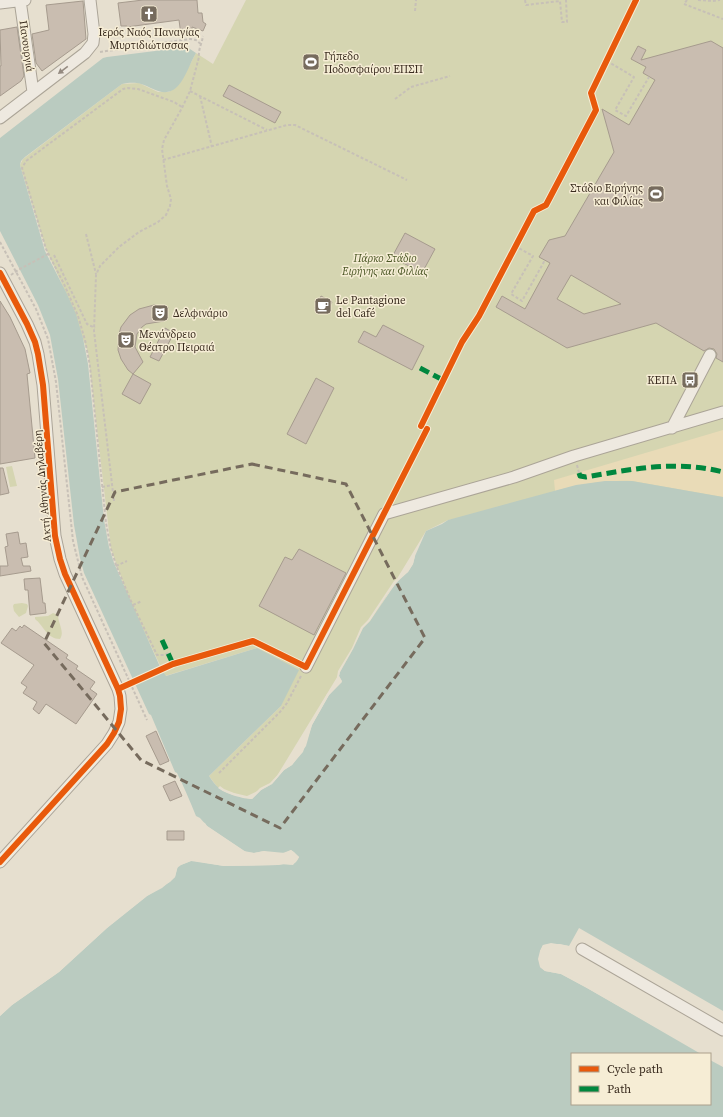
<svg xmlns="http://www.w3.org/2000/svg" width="723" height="1117" viewBox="0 0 723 1117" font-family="'Source Serif 4',serif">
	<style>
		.green { fill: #d5d5b1 }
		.sand { fill: #e9dbb7 }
		.water { fill: #bacbc0 }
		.pier { fill: #e6dfcf }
		.building { fill: #c9bdb0; stroke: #a69b8e; fill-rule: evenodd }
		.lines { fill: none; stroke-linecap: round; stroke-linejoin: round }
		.minor-casing { stroke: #aba497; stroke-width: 13 }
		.path { stroke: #c7c0b7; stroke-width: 2; stroke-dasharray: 3 2; stroke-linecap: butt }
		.minor { stroke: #eee9e0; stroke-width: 11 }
		.quiet { stroke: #00873e; stroke-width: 5; stroke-dasharray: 10 5; stroke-linecap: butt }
		.cycleway-casing { stroke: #f6edd5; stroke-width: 8 }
		.cycleway { stroke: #e8590c; stroke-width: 6 }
		.oneway { fill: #948a80 }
		.marked { fill: none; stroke: #766b5d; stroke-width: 3; stroke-dasharray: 8 5; stroke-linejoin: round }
		.labels { text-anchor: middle; stroke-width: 3; stroke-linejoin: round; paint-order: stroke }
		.poi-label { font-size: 11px; fill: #3a2c1f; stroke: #f6edd5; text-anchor: start }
		.street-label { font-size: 11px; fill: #3a2c1f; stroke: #f6edd5 }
		.park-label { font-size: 11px; font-style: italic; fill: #4b5725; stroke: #f6edd5 }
	</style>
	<rect width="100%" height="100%" fill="#e6dfcf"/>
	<path class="green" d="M246,0H723V498L448,520L426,531L272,784L245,797L218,788L209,776L281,706L257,648L165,676L129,599L111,549L88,352L61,282L46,249L20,165L23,159L122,84L139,83L158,92H169L180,83L196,53L213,64Z
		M12,466L17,486L10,487L6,467Z
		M22,603L27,604L28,606L26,613L19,617L14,611L13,606L14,604Z
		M53,613L58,615C58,623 65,632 60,639C47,639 44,626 35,619V617L48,616Z"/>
	<path class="sand" d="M723,430V497L632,481C606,480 581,484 555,491L554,480Z"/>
	<path class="water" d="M187,47L196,53C190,63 186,77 178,86C165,99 154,88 141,84C134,82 128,83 122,84L25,157L21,161L20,165L45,251L66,292L76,314L83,338L88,364L104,520L109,547L114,563L161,669L166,676L257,648L299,670L281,706L209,776C212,780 215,785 219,788C225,794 244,799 252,799L261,790L272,784L284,770L292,765L306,746L312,725L329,695L342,682L339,676L340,672L353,649L363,628L370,621L396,583L408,572L413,564L415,556L426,531L442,524L448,520L576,485L605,481H632L723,497V1011L579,928L569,946L560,944L543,945L540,951V967L545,971L561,974L587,988L701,1054H572V1104H710V1060L723,1067V1117H0V1016L12,1005L59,972L107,928L147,896L170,882L175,877L177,868L181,865L191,861H195L224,866L278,865C288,862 294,869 299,857L294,852L291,850L283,853H270L264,851L254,853L244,851L207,826L200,818L196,816C190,801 184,787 177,773L175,772L151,715L149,714L84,573L80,558L74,525L58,379L50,335L38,305L0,231V138L103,58L107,57Z"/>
	<path class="pier" d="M414,555L415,556L413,564L408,572L401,577L389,592L370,621L363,628L353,649L340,672L339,676L342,681L329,695L312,725L303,752L297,759L292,765L284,770L272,784L261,790L252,799L233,795L223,791L218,788L220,786L224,789L234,793L251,797L260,788L270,783L283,769L296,758L301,750L310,724L327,694L340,681L337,677L338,671L352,648L361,627L368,620L394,581L407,571L411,564Z
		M200,822H202L205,823L207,826L246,852L254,853L264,851L285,853L291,850L299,857L293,865L283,864L278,865L224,866L191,861L178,866L175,877L162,888L147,896L107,928L59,972L12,1005L0,1016V1014L11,1004L58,971L105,926L146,894L169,881L173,876L176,867L180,863L191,859L224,864L277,863L283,862L292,863L296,858L291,853L285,855H270L264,853L254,855L247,854L215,834Z
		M551,943L569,946L568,948L551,945L545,947L541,952L540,959L542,966L546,970L562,972L588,986L703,1054L587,988L561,974L545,971L540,967L538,959L540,951L543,945Z"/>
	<path class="building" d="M143,0H197L198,13H202L203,22L206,24L203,31L192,27V34L181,35L179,20L127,27V26H121L118,3Z
		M83,1L86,39L42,71L36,63L32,34L49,30L46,5Z
		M17,27L24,76L21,81L0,96V66H1L0,30Z
		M711,41L723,48V362L716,358L717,354L714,349L709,348L704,351L656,323L567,348L496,307L502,296L525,309L550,263L539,257L549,240L565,236L614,152L602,109L629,125L655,80L643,73L646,67L631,59L638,46L646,50L641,60ZM571,275L621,304L584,314L557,299Z
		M229,85L281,112L275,123L223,96Z
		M405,233L435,249L422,273L392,257Z
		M321,296L332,302L326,313L315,308Z
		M0,301L10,317L25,349L30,373L27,374L35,458L0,464Z
		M154,305L168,307L164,321L146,324L142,327L137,334L135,347L143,362L133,374L128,370L121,359L118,350L119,334L121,327L130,315L139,309Z
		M383,325L424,346L412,370L358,342L364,331L376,337Z
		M165,328L174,333L159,361L150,357Z
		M133,374L151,384L140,404L122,394Z
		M316,378L334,388L306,444L287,434Z
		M0,468H3L9,493L0,495Z
		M18,532L20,544L26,543L28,557L21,558L23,566H30L31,571L0,576V566H8L5,547L8,546L6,534Z
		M299,549L346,573L314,635L259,606L285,557L292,560Z
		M40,578L43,603H45L46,613L30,615L28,590H25L24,579Z
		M24,625L68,655L66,658L78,666L76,669L95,682L90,689L97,694L76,724L46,704L39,714L33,709L37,702L23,693L27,687L21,683L34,665L1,643L12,628L16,631L20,626L22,628Z
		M156,731L169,761L160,765L146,736Z
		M175,781L182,796L170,801L163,786Z
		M167,831H184V840H167Z"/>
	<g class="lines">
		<g class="minor-casing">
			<path id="minor" d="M20,0L33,92
				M0,3L25,0
				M0,118L85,53L93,43L94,34L90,0
				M0,273L27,324L35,342L38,354L43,385L55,536L60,559L65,574L118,689L120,696L121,709L119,722L114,733L107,744L0,862
				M672,428L710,355
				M306,667L384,514L514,477L574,456L723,412
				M582,949L723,1030"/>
		</g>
		<path class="path" d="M525,0L526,5L560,1L562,22H567L566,0
			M687,0L684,4L723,19
			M698,0L713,1L720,0
			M415,11L416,0
			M100,52L190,39L196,40L202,45
			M607,61L634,77L615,110L626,116L649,77
			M190,91L267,130
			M200,96L212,147
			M395,99L411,87L450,76
			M163,160L287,125H295L407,180
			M86,234L96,274
			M0,242L36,309L48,339L56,382L73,541L82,577L147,720
			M515,246L533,256L511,294L522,301L545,260
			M54,255L87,324L95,328
			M11,275L18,270L48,254
			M577,465L579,473
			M102,487L112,485
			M114,501L94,331L96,275L100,266L119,247L139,232L158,222L166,215L170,206L171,199L167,186L162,149L164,140L182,108L190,91L199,57C198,50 202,43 203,36
			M116,566L127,561
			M133,605L142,601
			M168,653L165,655H157L131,601L116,565L111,549L106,523L90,366L85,340L78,316L64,284L46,249L22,168L26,161L123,89L128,88L138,89L174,102L182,107
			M173,664L253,641L298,663
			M131,683L161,669
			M219,773L280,712L287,703L301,676"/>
		<use href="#minor" class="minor"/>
		<path class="quiet" d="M420,368L443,380
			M579,473L580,476L586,477C632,469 677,460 723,472
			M162,640L173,664L170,665"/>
		<g class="cycleway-casing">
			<path id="cycleway" d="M0,273L27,324L35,342L38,354L43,385L55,536L60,559L65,574L118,689L120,696L121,709L119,722L114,733L107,744L0,862
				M421,426L462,342L479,316L534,211L546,205L596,110L591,93L636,0
				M118,689L173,664L253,641L306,667L427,429"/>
		</g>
		<use href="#cycleway" class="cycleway"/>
	</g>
	<defs><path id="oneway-solid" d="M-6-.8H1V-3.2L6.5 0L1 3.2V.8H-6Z"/></defs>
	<use class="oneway" href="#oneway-solid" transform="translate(63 70) rotate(143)"/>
	<path class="marked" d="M252,464L346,484L425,638L280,828L141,760L44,643L115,492Z"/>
	<defs>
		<g id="church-square" transform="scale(0.9)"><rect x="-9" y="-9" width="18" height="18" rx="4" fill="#766b5d" stroke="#f6edd5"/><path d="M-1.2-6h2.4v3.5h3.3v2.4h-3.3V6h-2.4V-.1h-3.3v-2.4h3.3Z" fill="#fff"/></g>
		<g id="stadium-square" transform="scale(0.9)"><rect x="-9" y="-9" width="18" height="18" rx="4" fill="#766b5d" stroke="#f6edd5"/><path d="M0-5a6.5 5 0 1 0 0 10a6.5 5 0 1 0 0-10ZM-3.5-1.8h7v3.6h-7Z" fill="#fff"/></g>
		<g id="cafe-square" transform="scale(0.9)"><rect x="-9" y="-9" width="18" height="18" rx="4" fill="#766b5d" stroke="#f6edd5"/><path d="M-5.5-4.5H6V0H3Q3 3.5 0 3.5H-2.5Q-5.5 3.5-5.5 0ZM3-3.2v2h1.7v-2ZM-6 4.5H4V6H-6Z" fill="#fff"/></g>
		<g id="theatre-square" transform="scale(0.9)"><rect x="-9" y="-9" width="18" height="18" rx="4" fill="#766b5d" stroke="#f6edd5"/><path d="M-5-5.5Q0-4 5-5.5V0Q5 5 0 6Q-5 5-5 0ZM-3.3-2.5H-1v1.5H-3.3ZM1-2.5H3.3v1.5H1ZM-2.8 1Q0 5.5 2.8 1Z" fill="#fff"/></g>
		<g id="bus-square" transform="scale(0.9)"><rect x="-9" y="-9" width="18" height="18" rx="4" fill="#766b5d" stroke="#f6edd5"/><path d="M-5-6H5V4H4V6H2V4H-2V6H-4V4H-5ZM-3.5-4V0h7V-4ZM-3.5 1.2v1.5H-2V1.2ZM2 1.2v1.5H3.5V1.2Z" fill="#fff"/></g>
	</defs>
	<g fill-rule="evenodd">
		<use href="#church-square" x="149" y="14"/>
		<use href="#stadium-square" x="311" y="62"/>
		<use href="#stadium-square" x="656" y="194"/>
		<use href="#cafe-square" x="323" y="306"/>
		<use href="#theatre-square" x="160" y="313"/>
		<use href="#theatre-square" x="126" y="340"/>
		<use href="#bus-square" x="690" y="380"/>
	</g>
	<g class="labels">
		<g class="poi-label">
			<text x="149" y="36" text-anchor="middle">Ιερός Ναός Παναγίας<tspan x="149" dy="13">Μυρτιδιώτισσας</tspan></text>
			<text x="324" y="60">Γήπεδο<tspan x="324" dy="13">Ποδοσφαίρου ΕΠΣΠ</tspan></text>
			<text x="643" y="192" text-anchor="end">Στάδιο Ειρήνης<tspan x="643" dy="13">και Φιλίας</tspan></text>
			<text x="336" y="304">Le Pantagione<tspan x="336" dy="13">del Café</tspan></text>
			<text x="173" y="317">Δελφινάριο</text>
			<text x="139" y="338">Μενάνδρειο<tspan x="139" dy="13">Θέατρο Πειραιά</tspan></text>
			<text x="677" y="384" text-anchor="end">ΚΕΠΑ</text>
		</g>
		<g class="street-label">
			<text transform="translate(27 46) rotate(82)" y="4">Πανουργιά</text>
			<text transform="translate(42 486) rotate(-95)" y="4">Ακτή Αθηνάς Δηλαβέρη</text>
		</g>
		<g class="park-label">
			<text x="385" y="262">Πάρκο Στάδιο<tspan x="385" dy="13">Ειρήνης και Φιλίας</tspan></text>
		</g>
	</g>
	<rect x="571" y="1053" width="140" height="52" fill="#f6edd5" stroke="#aba08c"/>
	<rect x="579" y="1066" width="20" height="6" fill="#e8590c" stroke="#aba08c"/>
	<text x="607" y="1073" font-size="12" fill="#3a2c1f">Cycle path</text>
	<rect x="579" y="1086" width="20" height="6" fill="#00873e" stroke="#aba08c"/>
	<text x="607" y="1093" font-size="12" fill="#3a2c1f">Path</text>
</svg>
